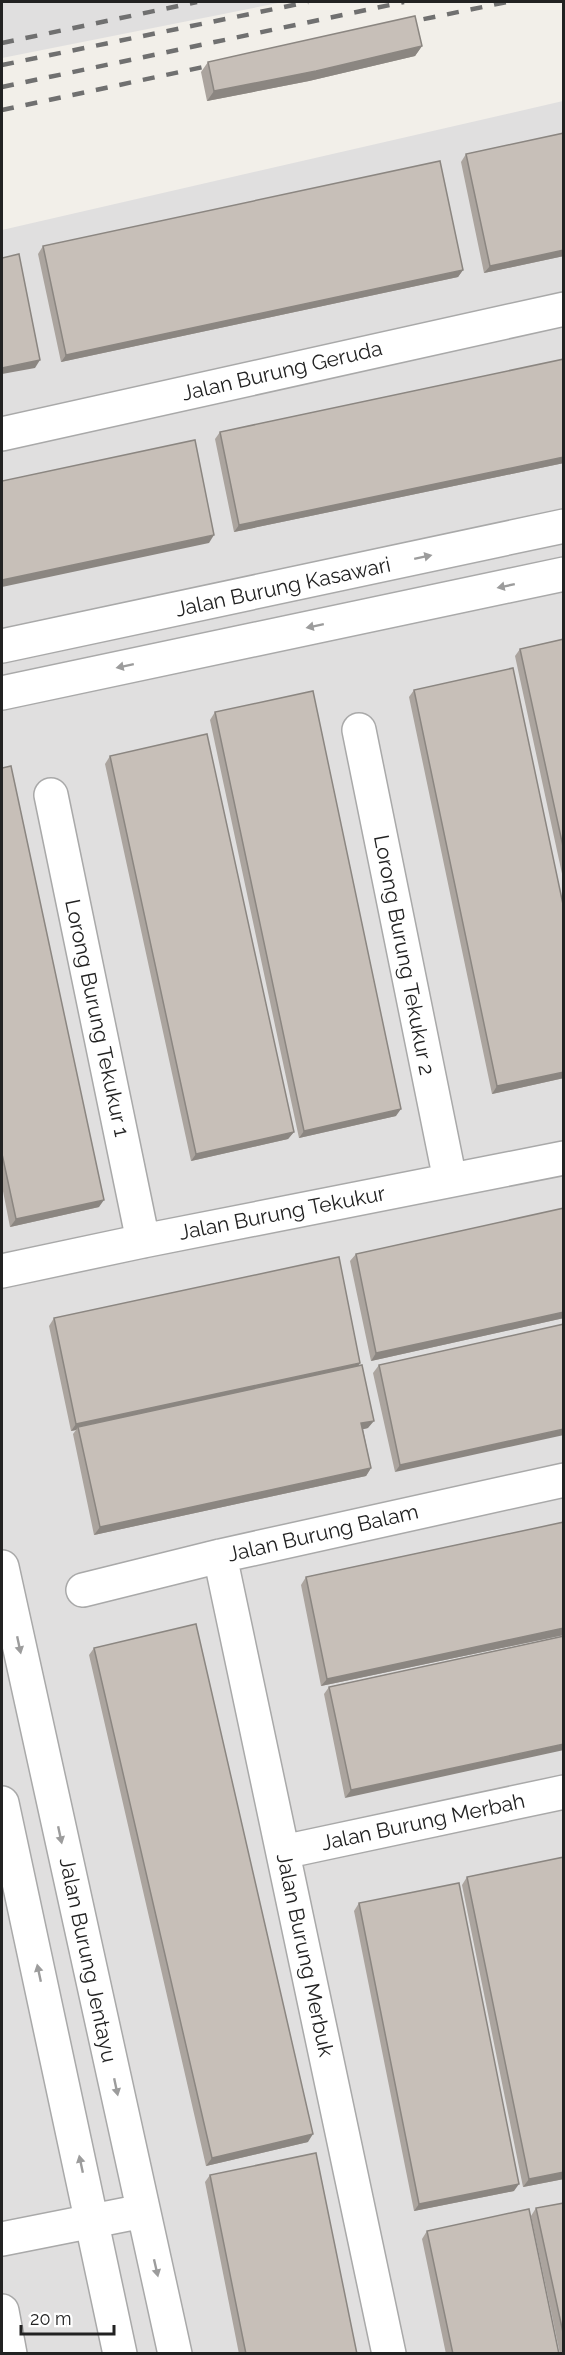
<svg xmlns="http://www.w3.org/2000/svg" width="565" height="2355" viewBox="0 0 565 2355" font-family="Raleway,sans-serif">
	<style>
		.residential { fill: #e0dfdf }
		.lines { fill: none; stroke-linecap: round; stroke-linejoin: round }
		.minor-casing { stroke: #a9a9a9; stroke-width: 36 }
		.minor { stroke: #fff; stroke-width: 33 }
		.rail { stroke: #707070; stroke-width: 4.5; stroke-dasharray: 12 12; stroke-linecap: butt }
		.wall { fill: #aba49e }
		.shaded-wall { fill: #8b8681 }
		.building { fill: #c7bfb8; stroke: #8b8681; stroke-width: 1.5 }
		.oneway { fill: #9c9c9c }
		.labels { text-anchor: middle; stroke-width: 4.5; stroke-linejoin: round; paint-order: stroke }
		.street-label { font-size: 21px; fill: #222; stroke: #fff }
	</style>
	<rect width="100%" height="100%" fill="#f2efe9"/>
	<path class="residential" d="M2,2H283L2,58Z
		M563,101V2353H2V230Z"/>
	<g class="lines">
		<g class="minor-casing">
			<path id="minor" d="M2,434L564,309
				M2,646L564,526
				M2,693L564,574
				M359,730L450,1180
				M51,795L143,1241
				M2,1271L143,1241L564,1158
				M220,1556L389,2354
				M2,1567L175,2354
				M83,1590L220,1556L564,1480
				M2,1803L120,2354
				M283,1852L564,1792
				M2,2239L143,2211
				M2,2311L10,2354"/>
		</g>
		<use href="#minor" class="minor"/>
		<path class="rail" d="M400,24L507,2
			M2,43L197,2
			M2,65L308,2
			M2,87L404,2
			M2,110L222,63"/>
	</g>
	<path class="wall" d="M422,46L415,56L309,81L207,101L201,72L208,62Z
		M564,133V256L484,273L461,162L466,154Z
		M43,246L463,270L458,277L61,362L38,254Z
		M564,359V463L234,532L215,439L220,432Z
		M564,639V883L515,656L520,649Z
		M414,690L564,909V1078L492,1094L409,697Z
		M215,712L396,1116L299,1138L210,720Z
		M110,756L294,1132L288,1139L191,1161L105,764Z
		M2,768L99,1207L10,1227L2,1186Z
		M564,1208V1318L371,1361L350,1261L356,1254Z
		M54,1318L360,1363L358,1366L368,1428L363,1429L371,1468L366,1476L94,1535L73,1434L76,1430L71,1431L49,1326Z
		M564,1324L395,1472L373,1373L379,1365Z
		M564,1522V1635L321,1686L301,1585L306,1577Z
		M564,1636L345,1798L324,1694L329,1687Z
		M94,1648L308,2142L206,2166L89,1655Z
		M564,1857V2179L523,2187L462,1885L467,1877Z
		M359,1903L514,2191L414,2211L354,1911Z
		M210,2175L357,2354H239L205,2182Z
		M564,2203V2354H560L531,2216L536,2208Z
		M427,2231L559,2354H446L422,2239Z"/>
	<path class="shaded-wall" d="M422,46L415,56L309,81L207,101L214,91Z
		M564,250V256L484,273L490,266Z
		M463,270L458,277L61,362L66,355Z
		M40,360L35,368L2,374V368Z
		M564,457V463L234,532L239,525Z
		M214,535L209,543L2,587V580Z
		M564,1072V1078L492,1094L497,1086Z
		M401,1109L396,1116L299,1138L304,1131Z
		M294,1132L288,1139L191,1161L196,1154Z
		M104,1200L99,1207L10,1227L16,1219Z
		M564,1312V1318L371,1361L376,1353Z
		M360,1363L355,1370L78,1427L76,1430L71,1431L76,1424Z
		M374,1421L368,1428L356,1431L361,1423Z
		M564,1429V1435L395,1472L400,1465Z
		M371,1468L366,1476L94,1535L100,1527Z
		M564,1628V1635L321,1686L327,1679Z
		M564,1744V1750L345,1798L351,1790Z
		M313,2134L308,2142L206,2166L212,2158Z
		M564,2172V2179L523,2187L529,2179Z
		M519,2184L514,2191L414,2211L419,2204Z"/>
	<path class="building" d="M415,16L422,46L316,71L214,91L208,62Z
		M564,133V250L490,266L466,154Z
		M440,161L463,270L66,355L43,246Z
		M19,254L40,360L2,368V258Z
		M564,359V457L239,525L220,432Z
		M195,440L214,535L2,580V481Z
		M564,639V851L520,649Z
		M513,668L564,909V1072L497,1086L414,690Z
		M313,691L401,1109L304,1131L215,712Z
		M207,734L294,1132L196,1154L110,756Z
		M11,766L104,1200L16,1219L2,1154V768Z
		M564,1208V1312L376,1353L356,1254Z
		M339,1257L360,1363L76,1424L54,1318Z
		M564,1324V1429L400,1465L379,1365Z
		M362,1365L374,1421L361,1423L371,1468L100,1527L78,1427Z
		M564,1522V1628L327,1679L306,1577Z
		M196,1624L313,2134L212,2158L94,1648Z
		M564,1636V1744L351,1790L329,1687Z
		M564,1857V2172L529,2179L467,1877Z
		M459,1883L519,2184L419,2204L359,1903Z
		M316,2153L357,2354H246L210,2175Z
		M564,2203V2337L536,2208Z
		M529,2209L559,2354H453L427,2231Z"/>
	<defs><path id="oneway-solid" d="M-6-.8H1V-3.2L6.5 0L1 3.2V.8H-6Z" transform="scale(1.5)"/></defs>
	<g class="oneway">
		<use href="#oneway-solid" transform="translate(423 557) rotate(-12)"/>
		<use href="#oneway-solid" transform="translate(506 586) rotate(168)"/>
		<use href="#oneway-solid" transform="translate(315 626) rotate(168)"/>
		<use href="#oneway-solid" transform="translate(125 666) rotate(168)"/>
		<use href="#oneway-solid" transform="translate(19 1645) rotate(78)"/>
		<use href="#oneway-solid" transform="translate(60 1835) rotate(78)"/>
		<use href="#oneway-solid" transform="translate(39 1973) rotate(-102)"/>
		<use href="#oneway-solid" transform="translate(116 2087) rotate(78)"/>
		<use href="#oneway-solid" transform="translate(81 2164) rotate(-102)"/>
		<use href="#oneway-solid" transform="translate(156 2268) rotate(77)"/>
	</g>
	<g class="labels">
		<g class="street-label">
			<text transform="translate(282 371) rotate(-13)" y="7">Jalan Burung Geruda</text>
			<text transform="translate(283 587) rotate(-12)" y="7">Jalan Burung Kasawari</text>
			<text transform="translate(404 955) rotate(79)" y="7">Lorong Burung Tekukur 2</text>
			<text transform="translate(97 1018) rotate(78)" y="7">Lorong Burung Tekukur 1</text>
			<text transform="translate(282 1213) rotate(-11)" y="7">Jalan Burung Tekukur</text>
			<text transform="translate(323 1533) rotate(-13)" y="7">Jalan Burung Balam</text>
			<text transform="translate(423 1822) rotate(-12)" y="7">Jalan Burung Merbah</text>
			<text transform="translate(305 1955) rotate(78)" y="7">Jalan Burung Merbuk</text>
			<text transform="translate(88 1960) rotate(78)" y="7">Jalan Burung Jentayu</text>
		</g>
	</g>
	<rect width="565" height="2355" fill="none" stroke="#222222" stroke-width="6"/>
	<path d="M21 2325v9h93v-9" fill="none" stroke="#222222" stroke-width="3"/>
	<text x="30" y="2325" font-size="18" fill="#222222" stroke="#ffffff" stroke-width="4.5" paint-order="stroke">20 m</text>
</svg>
